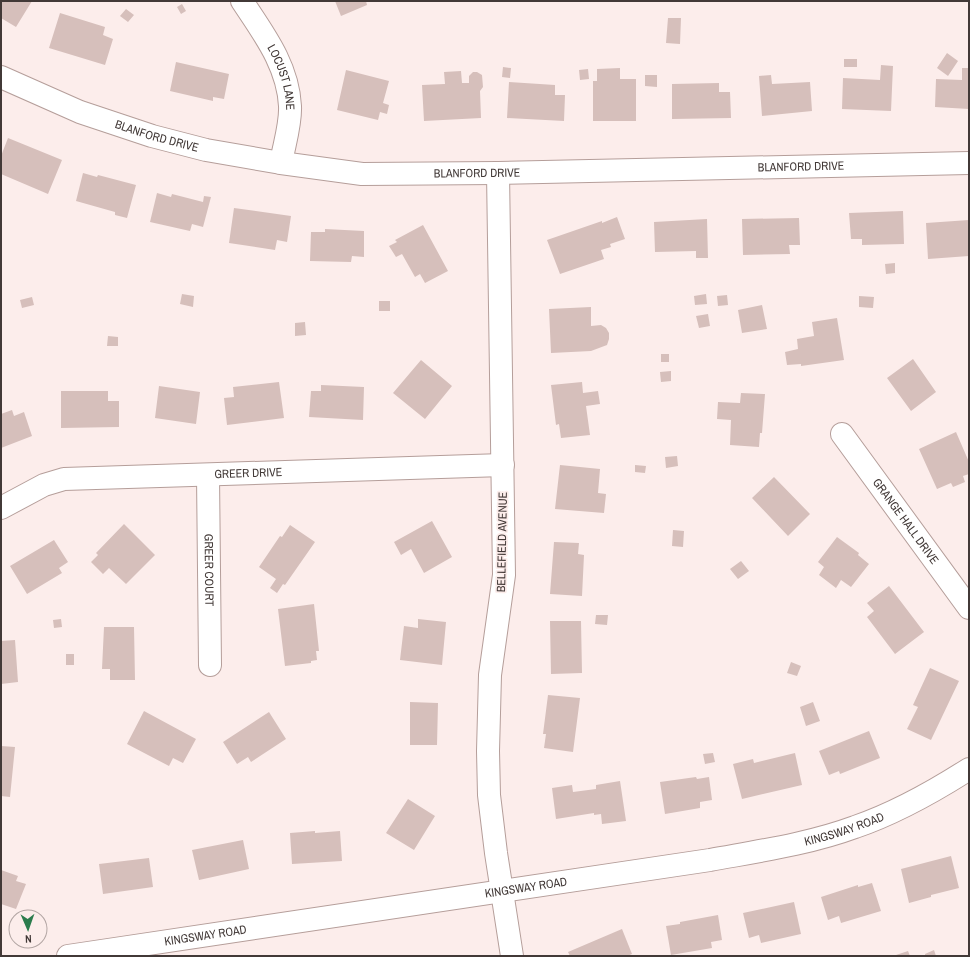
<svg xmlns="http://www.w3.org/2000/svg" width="970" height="957" viewBox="0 0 970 957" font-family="'Archivo Narrow',sans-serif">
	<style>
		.building { fill: #d6bfbb }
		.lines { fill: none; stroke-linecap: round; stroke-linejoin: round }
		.minor-casing { stroke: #b59e9a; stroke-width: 24 }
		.minor { stroke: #fff; stroke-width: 22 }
		.labels { text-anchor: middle; stroke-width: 3.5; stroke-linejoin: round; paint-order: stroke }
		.street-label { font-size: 12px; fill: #423937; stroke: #fcedeb }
	</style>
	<rect width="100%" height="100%" fill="#fcedeb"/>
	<path class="building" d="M1,1H32L16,27L1,18Z
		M335,1H366L367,5L341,16Z
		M182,4L186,11L181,14L177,7Z
		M126,9L134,15L128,22L120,16Z
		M60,13L105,27L103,35L113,39L105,65L49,48Z
		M668,18H681L680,44L666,43Z
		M947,53L958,61L948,76L937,68Z
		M844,59H857V67H844Z
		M176,62L229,74L224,99L213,97V101L170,91Z
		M881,65L893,66L891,111L842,109L843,78L880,80Z
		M503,67L511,68L510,78L502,77Z
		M620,68V79H636V121H593V81H597V69Z
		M962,68H969V109L935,107L936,79L962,80Z
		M588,69L589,79L580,80L579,70Z
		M346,70L389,81L383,103L389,105L387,114L380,112L378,120L337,110Z
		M461,71L462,83H469V76L473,72H477L482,75L483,87L480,91L481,118L424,121L422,85L445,84L444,72Z
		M645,75H657V87L645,86Z
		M771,75L772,84L810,82L812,111L762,116L759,76Z
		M509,82L555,85V95H565L564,121L507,118Z
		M719,83V92H730L731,118L672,119V84Z
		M8,138L62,160L48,194L1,174V156Z
		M83,173L97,177L98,175L136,185L127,218L115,215V212L76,201Z
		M157,193L171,197L172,194L203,202L204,196L211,197L203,227L192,224L190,231L150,222Z
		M234,208L291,216L287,242L277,240L275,250L229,243Z
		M903,211L904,244L862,245V239H851L849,213Z
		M617,217L625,239L610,244L611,247L601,250L604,259L560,274L547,240L602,221V223Z
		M799,218L800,245H789L790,254L743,255L742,219Z
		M707,219L708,258H696V251L655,252L654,222Z
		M969,220V256L928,259L926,223Z
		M423,225L448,271L425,283L420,274L415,277L402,254L396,257L389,246L397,242L395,240Z
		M325,229L364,231V257L352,256L351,262L310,261L311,232H325Z
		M895,263V273L886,274L885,264Z
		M182,294L194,296L193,307L180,304Z
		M706,294L707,304L695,305L694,296Z
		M727,295L728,305L718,306L717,296Z
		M859,296L874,297L873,308L859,307Z
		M32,297L34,305L22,308L20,300Z
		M379,301H390V311H379Z
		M762,305L767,329L742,333L738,310Z
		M591,307V326L601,325L606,328L609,333V339L607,345L591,351L551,353L549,309Z
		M708,314L710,326L699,328L696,316Z
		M837,318L844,360L801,366V364L787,365L785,352L798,349L797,339L814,336L812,322Z
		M305,322L306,335L295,336V323Z
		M108,336L118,337V346H107Z
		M661,354H669V362H661Z
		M913,359L936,392L911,411L887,378Z
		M421,360L452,386L425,419L393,393Z
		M671,371V381L661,382L660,372Z
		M279,382L284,418L227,425L224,398L234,397L233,387Z
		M582,382L583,393L598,391L600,404L586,406L590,435L561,438L559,424L556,425L551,385Z
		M321,385L364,387L363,420L309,417L311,391H321Z
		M159,386L200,392L196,424L155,418Z
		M61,391H108V401H119V427L61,428Z
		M741,393L765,394L762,433H760L759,447L730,445L731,420L717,419L718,402L740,403Z
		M12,410L14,416L24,412L32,436L1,448V414Z
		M956,432L969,462V474L963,476L965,482L953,487L951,483L937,489L919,449Z
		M677,456L678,466L666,468L665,457Z
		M560,465L600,469L598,493L606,494L604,513L555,509Z
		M635,465L646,466L645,473L635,472Z
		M774,477L810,514L788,536L752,498Z
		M432,521L452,557L424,573L411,549L401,555L394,542Z
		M124,524L155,555L126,584L109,568L103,574L91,562L98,555L96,553Z
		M290,525L315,542L285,585L283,584L277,593L270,588L276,579L259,567L280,536L282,537Z
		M673,530L684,531L683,547L672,546Z
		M837,537L859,553L858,555L869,564L851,587L841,580L836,588L819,575L824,567L818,562Z
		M54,540L68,562L59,568L62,573L27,594L10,566Z
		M554,542L579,543L578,554L584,555L582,596L550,594Z
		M741,561L749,571L738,579L730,569Z
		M889,586L924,632L895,654L867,617L874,611L867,603Z
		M314,604L319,651H316L317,660L311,661V663L285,666L278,609Z
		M596,615H608L607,625L595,624Z
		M61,619L62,627L54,628L53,620Z
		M418,619L446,622L442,665L400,660L404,626L418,628Z
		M550,621H581L582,673L551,674Z
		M104,627H134L135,680H110V669H102Z
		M15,640L18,682L1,684V641Z
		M66,654H74V665H66Z
		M791,662L801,666L797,676L787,673Z
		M930,668L959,681L931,740L907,729L918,707L913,705Z
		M548,695L580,698L573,752L544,748L546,734H543Z
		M410,702L438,703L437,745H410Z
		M813,702L820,721L806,726L800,707Z
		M144,711L196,739L183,763L173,758L169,766L127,744Z
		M269,712L286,739L251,762L248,757L237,764L223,742Z
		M869,731L880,758L840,774L839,771L829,775L819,751Z
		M1,746L15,747L10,797L1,796Z
		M713,753L715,762L705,764L703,754Z
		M795,753L802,785L742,799L733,764L753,759L754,763Z
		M696,777L697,779L709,777L712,800L700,802V808L665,814L660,782Z
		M620,781L626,821L602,824L601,814L594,815V813L556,819L552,788L572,785L573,792L596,789V785Z
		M408,799L435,816L414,850L386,833Z
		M315,831V833L340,831L342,861L292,864L290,833Z
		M243,840L249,869L199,880L192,850Z
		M951,856L959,888L931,895V897L909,903L901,869Z
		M149,858L153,887L103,894L99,864Z
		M1,870L18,876L16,881L26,884L16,909L1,904Z
		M872,883L881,911L841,923L839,916L828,920L821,897L858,885V887Z
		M794,902L801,934L761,943L759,935L749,938L743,913Z
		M718,915L722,940L711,942L712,948L671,955L666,926L680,924V922Z
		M622,929L632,954L627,956H570L568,952Z
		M934,950L936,956H925V954Z
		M908,951L910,956H893Z"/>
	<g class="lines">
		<g class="minor-casing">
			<g id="minor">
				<path id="s1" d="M242,1C263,33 288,65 290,106C291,124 284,145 281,163"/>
				<path id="s2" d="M1,77L80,112L152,136L206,150L281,163L362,174L498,173L969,163"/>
				<path d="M498,173L504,575L490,675L488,751L489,795L496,853L512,956"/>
				<path id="s3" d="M842,434L969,608"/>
				<path id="s4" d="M208,475L210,665"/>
				<path id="s5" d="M1,508L44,485L64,479L503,465"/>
				<path id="s6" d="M68,956L710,860C759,851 809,844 855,827C896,813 933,792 969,769"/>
			</g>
		</g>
		<use href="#minor" class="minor"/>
	</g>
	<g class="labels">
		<g class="street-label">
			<text dy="4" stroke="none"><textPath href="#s1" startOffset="87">LOCUST LANE</textPath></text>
			<text dy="4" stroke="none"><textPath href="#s2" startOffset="167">BLANFORD DRIVE</textPath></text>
			<text dy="4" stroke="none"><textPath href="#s2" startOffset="815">BLANFORD DRIVE</textPath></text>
			<text dy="4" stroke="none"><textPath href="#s2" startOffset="491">BLANFORD DRIVE</textPath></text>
			<text dy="4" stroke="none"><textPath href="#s5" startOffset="254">GREER DRIVE</textPath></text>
			<text dy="4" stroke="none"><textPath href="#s3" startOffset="108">GRANGE HALL DRIVE</textPath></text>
			<text transform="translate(502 542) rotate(-89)" y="4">BELLEFIELD AVENUE</text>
			<text dy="4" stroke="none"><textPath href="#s4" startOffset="95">GREER COURT</textPath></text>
			<text dy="4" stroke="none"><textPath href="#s6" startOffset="787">KINGSWAY ROAD</textPath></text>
			<text dy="4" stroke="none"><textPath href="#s6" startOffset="463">KINGSWAY ROAD</textPath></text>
			<text dy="4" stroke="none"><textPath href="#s6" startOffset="139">KINGSWAY ROAD</textPath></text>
		</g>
	</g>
	<rect width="970" height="957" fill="none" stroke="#423937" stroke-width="4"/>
	<g transform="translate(28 929) rotate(178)"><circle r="19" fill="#fcedeb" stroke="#b2a5a3"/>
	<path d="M0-3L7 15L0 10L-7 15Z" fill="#2b7c4d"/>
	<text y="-6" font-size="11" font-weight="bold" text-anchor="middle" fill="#423937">N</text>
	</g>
</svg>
